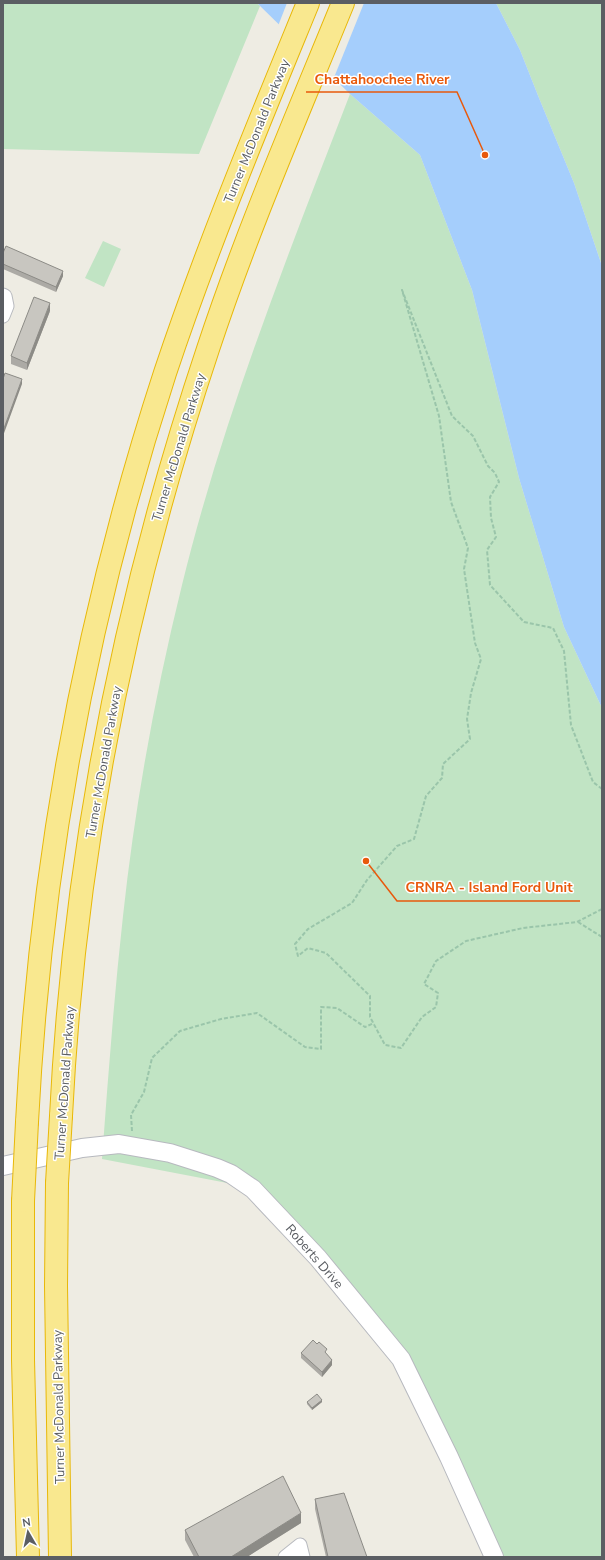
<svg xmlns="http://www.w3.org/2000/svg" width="605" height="1560" viewBox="0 0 605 1560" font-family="'Nunito Sans',sans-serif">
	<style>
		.green { fill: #c1e4c4 }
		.water { fill: #a5cefc }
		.pier { fill: #eeece3 }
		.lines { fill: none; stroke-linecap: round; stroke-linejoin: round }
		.street-casing { stroke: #b8babf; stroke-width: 15 }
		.secondary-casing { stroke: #b7b9bf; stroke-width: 20 }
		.highway-casing { stroke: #e8b809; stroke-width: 24 }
		.path { stroke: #9ac5aa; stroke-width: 2; stroke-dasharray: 4 2; stroke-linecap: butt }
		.street { stroke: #fff; stroke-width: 13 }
		.secondary { stroke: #fff; stroke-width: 18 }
		.highway { stroke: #f9e88f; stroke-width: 22 }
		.highway-bridge-casing { stroke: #e8b809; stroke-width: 24; stroke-linecap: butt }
		.highway-bridge { stroke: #f9e88f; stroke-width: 22 }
		.wall { fill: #acaaa5 }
		.shaded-wall { fill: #8c8b86 }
		.building { fill: #c8c6c0; stroke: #8c8b86 }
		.labels { text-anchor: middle; stroke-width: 3; stroke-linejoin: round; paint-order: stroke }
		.street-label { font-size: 13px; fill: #5b5e63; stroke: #fff }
		.leader { fill: none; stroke: #e8590c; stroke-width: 1.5 }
		.callout-dot { fill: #e8590c; stroke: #fff; stroke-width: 1.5 }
		.callout-label { font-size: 14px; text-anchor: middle; font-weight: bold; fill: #e8590c; stroke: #fff; stroke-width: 3; stroke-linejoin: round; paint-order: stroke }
	</style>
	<rect width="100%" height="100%" fill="#eeece3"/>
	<path class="green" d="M3,3H257L260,6L199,154L3,149Z
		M496,3H602V266L574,183L539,98L520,50Z
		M350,94L420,155L472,290L519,478L564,627L602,708V1557H495L395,1344L264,1190L102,1159C108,1078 114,997 123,916C135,805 155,694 182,585C223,417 288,255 350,94Z
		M103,241L121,249L104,287L85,278Z"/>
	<path class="water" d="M257,3H496L520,50L539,98L574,183L602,266V708L564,627L519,478L472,290L420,155L350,94Z"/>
	<path class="pier" d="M287,3H364L333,80L278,26Z"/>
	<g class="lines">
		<g class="street-casing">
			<path id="street" d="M3,295L5,296L7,306L3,316
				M285,1557L300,1545L303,1557"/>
		</g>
		<g class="secondary-casing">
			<path id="secondary" d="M3,1166L82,1148L119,1144L170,1153L217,1168L231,1174L253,1189L318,1258L401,1359L449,1457L494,1557"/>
		</g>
		<g class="highway-casing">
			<path id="highway" d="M61,1116C74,855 125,597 208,349C247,231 296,118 343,3
				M27,1122C40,868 86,615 165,373C207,247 258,125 308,3
				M57,1183L56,1286L60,1557
				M23,1201V1360L28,1557"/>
		</g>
		<path class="path" d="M602,789L593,782L571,725L564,651L553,628L524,622L490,585L487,550L496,537L491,518L490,497L499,482L495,473L488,466L473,436L452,416L402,290L439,416L451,502L468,548L464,569L475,643L481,659L471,693L467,719L470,739L443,764L442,778L426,796L414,839L397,846L367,880L352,903L308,929L295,944L298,956L308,948L326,953L370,996V1017L385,1045L401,1048L422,1017L436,1007L438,993L424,984L436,961L466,941L523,928L577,922L602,909
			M578,922L602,937
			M132,1131L131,1115L144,1092L152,1058L180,1031L221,1019L257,1013L305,1047L321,1049V1007L337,1008L365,1027L374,1023"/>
		<use href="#street" class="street"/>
		<use href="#secondary" class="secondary"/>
		<use href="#highway" class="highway"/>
		<g class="highway-bridge-casing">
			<path id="highway-bridge" d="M57,1183L61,1116
				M23,1201L27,1122"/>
		</g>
		<use href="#highway-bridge" class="highway-bridge"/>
	</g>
	<path class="wall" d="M3,253L63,276L56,292L3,269Z
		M50,311L27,370L11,364V356Z
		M301,1353L327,1354L332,1365L322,1377L301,1358Z
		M307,1402H322L312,1410L307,1404Z
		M315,1499L367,1557H326L315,1509Z
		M301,1523L247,1557H194L185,1540V1530Z"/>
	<path class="shaded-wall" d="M63,271V276L56,292V287Z
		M50,303V311L27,370V363Z
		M22,379V384L3,436V431Z
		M332,1360V1365L322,1377V1372Z
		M322,1400V1402L312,1410V1408Z
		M301,1513V1523L247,1557H231Z"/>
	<path class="building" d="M6,246L63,271L56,287L3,264V253Z
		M34,297L50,303L27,363L11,356Z
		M5,373L22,379L3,431V379Z
		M313,1340L317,1344L319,1342L327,1349L325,1352L332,1360L322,1372L301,1353Z
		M317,1394L322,1400L312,1408L307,1402Z
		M283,1476L301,1513L231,1557H199L185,1530Z
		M344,1493L367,1557H328L315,1499Z"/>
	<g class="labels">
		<g class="street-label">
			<text transform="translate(256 131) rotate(-68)" y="5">Turner McDonald Parkway</text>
			<text transform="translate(178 447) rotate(-73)" y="5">Turner McDonald Parkway</text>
			<text transform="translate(103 762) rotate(-80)" y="5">Turner McDonald Parkway</text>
			<text transform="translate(64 1083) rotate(-86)" y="5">Turner McDonald Parkway</text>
			<text transform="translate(315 1256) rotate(49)" y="5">Roberts Drive</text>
			<text transform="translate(58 1407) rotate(-91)" y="5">Turner McDonald Parkway</text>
		</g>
	</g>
	<path class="leader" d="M485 155L457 92H306M366 861L397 901H580"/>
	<g class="callout-dot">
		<circle cx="485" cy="155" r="4"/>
		<circle cx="366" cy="861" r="4"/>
	</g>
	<g class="callout-label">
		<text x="382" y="84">Chattahoochee River</text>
		<text x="489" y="892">CRNRA - Island Ford Unit</text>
	</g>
	<rect width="605" height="1560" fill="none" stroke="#5b5e63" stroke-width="8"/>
	<g transform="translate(28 1532) rotate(351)" stroke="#ffffff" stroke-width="3" paint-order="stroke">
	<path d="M0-3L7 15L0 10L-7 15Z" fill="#5b5e63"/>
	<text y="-6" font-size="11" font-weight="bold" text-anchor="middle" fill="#5b5e63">N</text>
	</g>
</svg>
